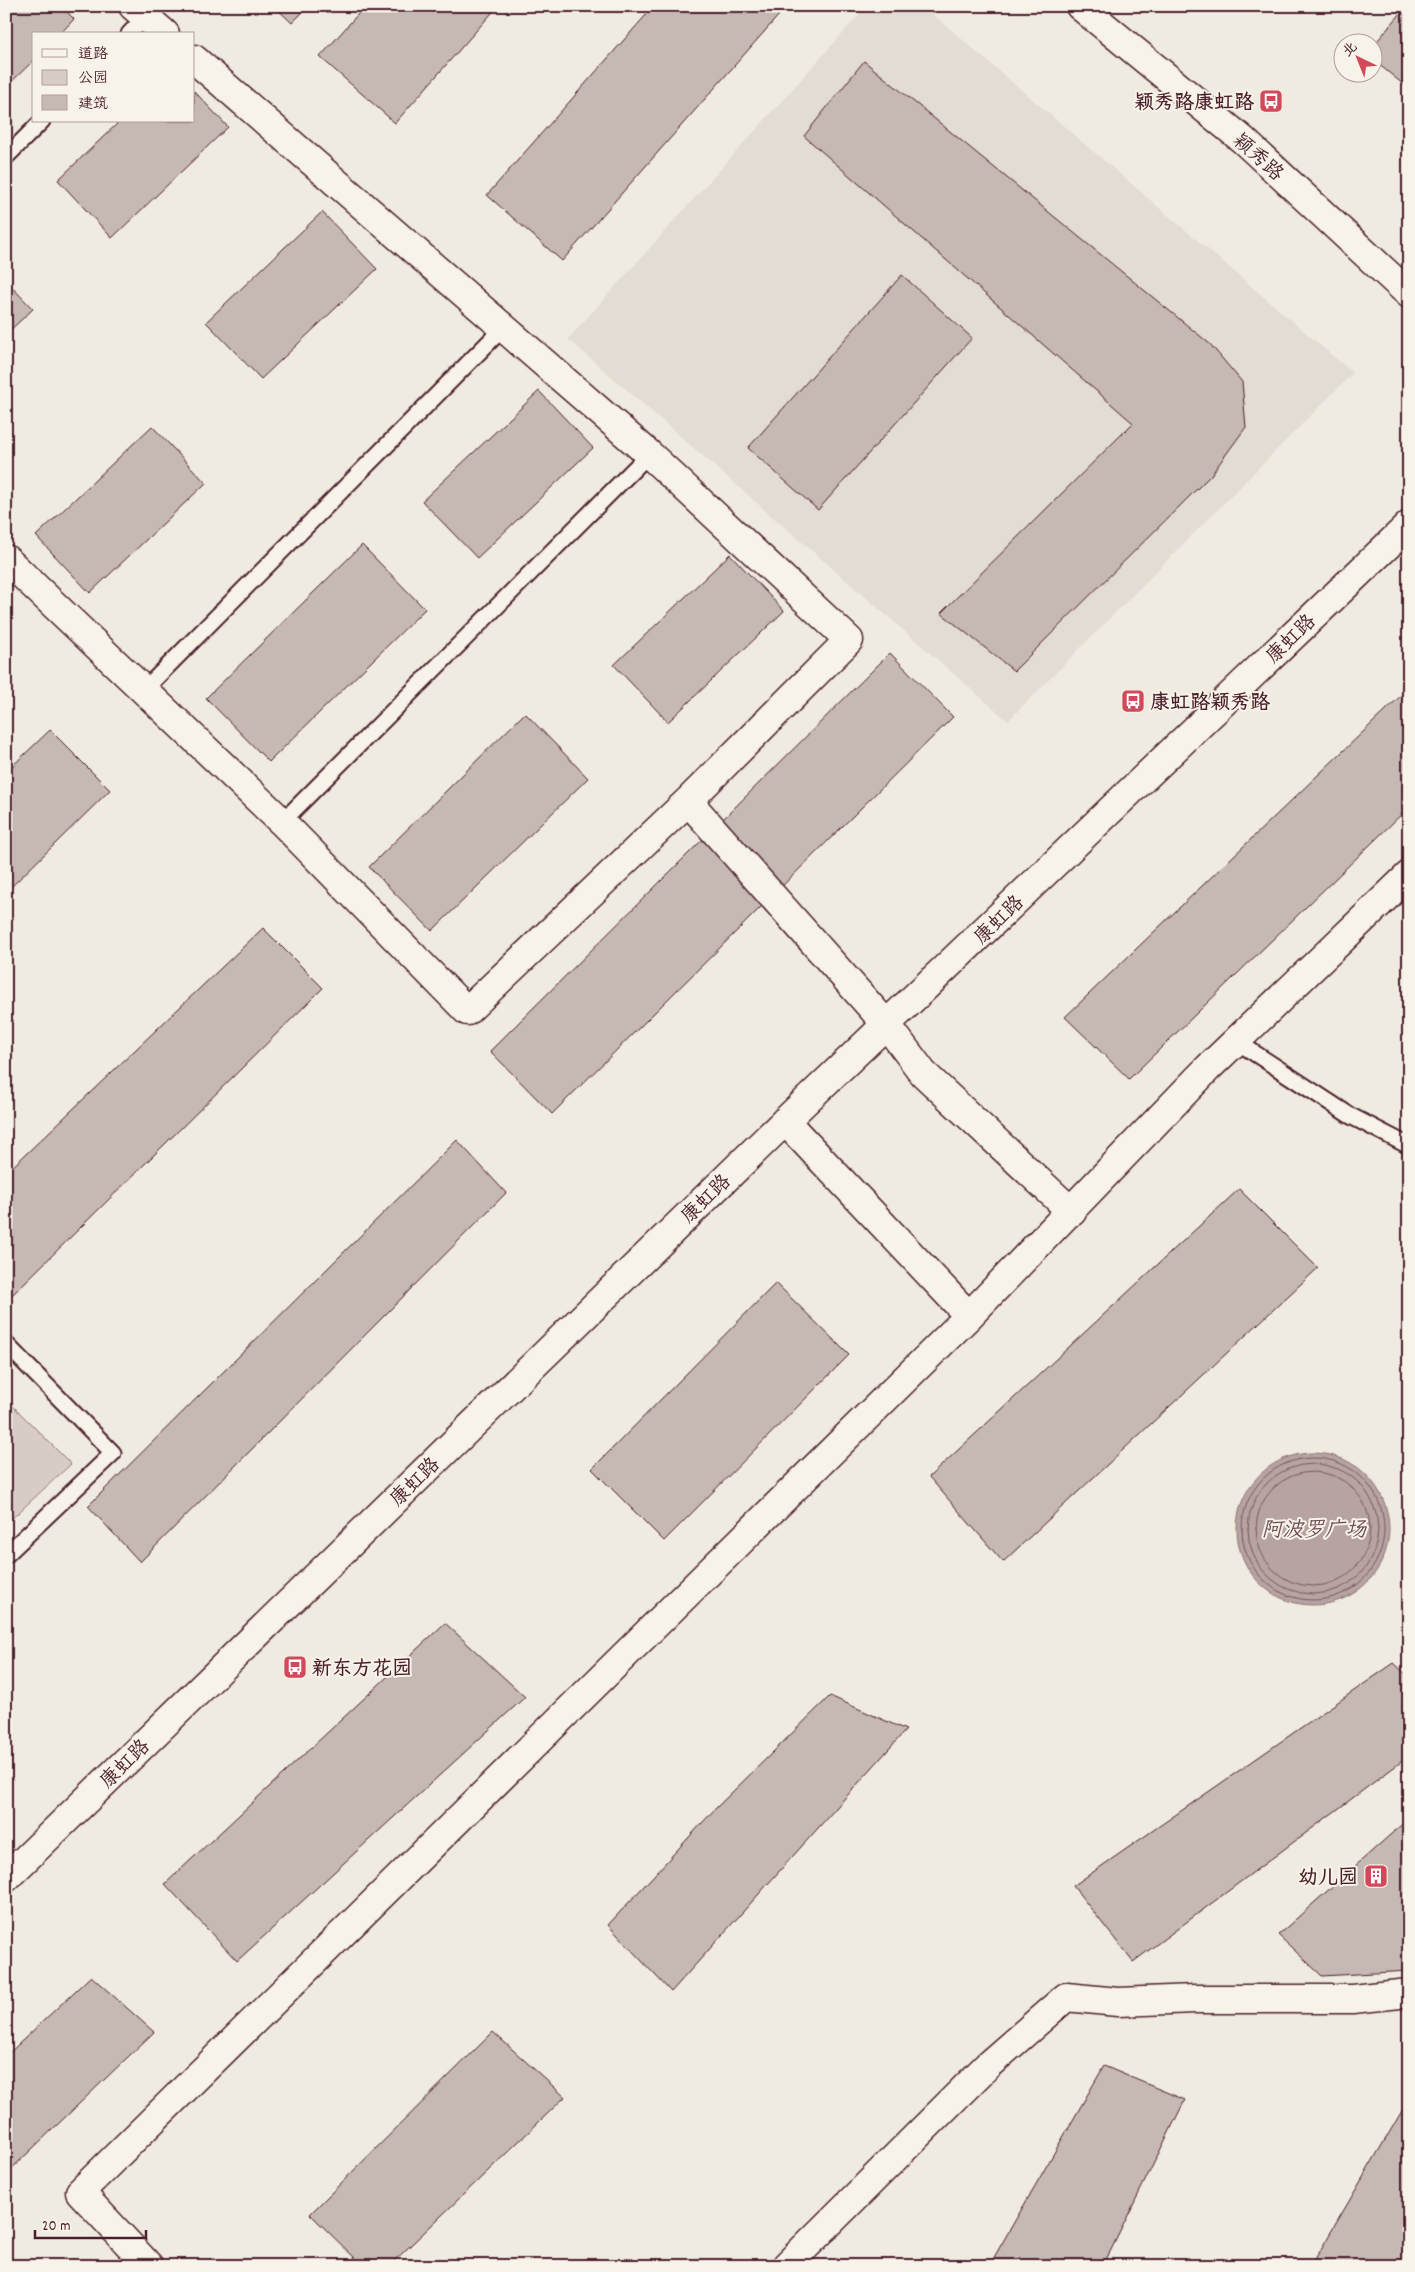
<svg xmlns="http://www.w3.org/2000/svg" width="1415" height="2272" viewBox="0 0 1415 2272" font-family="Dekko,'LXGW WenKai TC',sans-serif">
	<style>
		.built { fill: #e3dcd2 }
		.green { fill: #d8cdc6; stroke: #917678 }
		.water { fill: #b7a4a2; stroke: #8b6f72 }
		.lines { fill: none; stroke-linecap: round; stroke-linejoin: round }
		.shore { stroke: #76545b; stroke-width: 1 }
		.building { fill: #c6b8b3; stroke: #4a1f2b }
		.service-casing { stroke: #4a1f2b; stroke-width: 19 }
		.minor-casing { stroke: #4a1f2b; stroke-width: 31 }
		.secondary-casing { stroke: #4a1f2b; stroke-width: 31 }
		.service { stroke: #f7f3e8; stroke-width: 15 }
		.minor { stroke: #f7f3e8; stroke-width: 28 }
		.secondary { stroke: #f7f3e8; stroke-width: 28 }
		.labels { text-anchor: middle; stroke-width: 4; stroke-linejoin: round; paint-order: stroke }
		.poi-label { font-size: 20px; font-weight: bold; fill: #4a1f2b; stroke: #f7f3e8; text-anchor: end }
		.street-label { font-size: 20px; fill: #4a1f2b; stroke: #f7f3e8 }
		.water-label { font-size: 21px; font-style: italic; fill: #704e55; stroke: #f7f3e8 }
	</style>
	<rect width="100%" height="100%" fill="#f0ebe0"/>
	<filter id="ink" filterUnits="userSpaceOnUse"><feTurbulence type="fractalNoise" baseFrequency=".02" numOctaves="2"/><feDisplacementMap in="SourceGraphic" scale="10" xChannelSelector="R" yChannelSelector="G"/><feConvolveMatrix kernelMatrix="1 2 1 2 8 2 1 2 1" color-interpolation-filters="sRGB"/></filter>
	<g filter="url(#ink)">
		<path class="built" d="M867,6H923L1353,373L1008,721L568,339Z"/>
		<path class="green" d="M6,1399L71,1464L6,1524Z"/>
		<path class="water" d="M1237 1529a76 76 0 1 1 152 0a76 76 0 1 1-152 0Z"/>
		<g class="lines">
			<path class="shore" d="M1242 1529a71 71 0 1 1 142 0a71 71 0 1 1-142 0Z
				M1248 1529a65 65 0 1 1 130 0a65 65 0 1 1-130 0Z
				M1256 1529a57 57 0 1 1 114 0a57 57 0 1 1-114 0Z"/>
		</g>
		<path class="building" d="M6,6H61L74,19L60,34H34V60L6,87Z
			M274,6H309L292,23Z
			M365,6H498L395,123L320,57Z
			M654,6H787L562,261L487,195Z
			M1407,6H1409V89L1372,59V47Z
			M864,61L1210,344L1242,382L1246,427L1211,475L1014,671L941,613L1133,423L804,136Z
			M194,91L228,127L112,238L58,180L120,121H194Z
			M322,212L377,269L261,379L206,322Z
			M902,275L972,338L818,510L748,448Z
			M6,281L33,309L6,334Z
			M539,391L593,448L477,558L422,501Z
			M152,426L206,483L90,593L36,536Z
			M362,545L425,609L269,762L206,698Z
			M730,554L784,611L668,722L614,665Z
			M890,653L953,717L552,1114L490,1051Z
			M1409,688V807L1129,1079L1065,1017Z
			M525,713L588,778L432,931L369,867Z
			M50,730L110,790L6,892V772Z
			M263,928L323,988L8,1299L6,1173Z
			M457,1140L506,1193L140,1562L88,1506Z
			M1239,1189L1318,1268L1003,1562L929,1477Z
			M776,1283L849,1355L664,1541L592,1469Z
			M445,1623L525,1697L237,1961L165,1884Z
			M1394,1663L1409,1677V1756L1133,1962L1073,1886Z
			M830,1696L906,1730L671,1992L608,1925L715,1809Z
			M1409,1818V1971L1322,1976L1278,1935Z
			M91,1976L154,2032L6,2174V2056Z
			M493,2032L565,2097L389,2266H363L310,2214Z
			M1104,2066L1185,2100L1103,2266H989Z
			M1409,2099V2266H1311Z"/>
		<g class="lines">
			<g class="service-casing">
				<path id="service" d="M129,34L145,17
					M6,157L42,121
					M144,690L504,327
					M282,822L649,454
					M1236,1041L1349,1115L1409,1146
					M6,1344L113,1453L6,1555"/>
			</g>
			<g class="minor-casing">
				<path id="minor" d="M133,6L165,34
					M194,59L649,454L849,640L688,801
					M6,559L282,822L467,1011L688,801L887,1025L923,1073L1072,1212
					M785,1121L969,1316
					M149,2266L80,2192L969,1316L1208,1068L1409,875
					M786,2266L988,2065L1066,1997L1118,2002L1195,1999H1352L1409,1993"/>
			</g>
			<g class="secondary-casing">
				<path id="secondary" d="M1080,6L1243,140L1409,294
					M6,1878L785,1121L1409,525"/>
			</g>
			<use href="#service" class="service"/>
			<use href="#minor" class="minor"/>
			<use href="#secondary" class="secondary"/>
		</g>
	</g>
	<defs>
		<g id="bus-square" transform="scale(1.25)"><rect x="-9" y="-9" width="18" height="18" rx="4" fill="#d1495b" stroke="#f7f3e8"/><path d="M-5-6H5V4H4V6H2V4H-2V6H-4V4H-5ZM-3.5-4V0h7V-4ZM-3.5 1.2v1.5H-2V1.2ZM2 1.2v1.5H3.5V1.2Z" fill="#fff"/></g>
		<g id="building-square" transform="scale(1.25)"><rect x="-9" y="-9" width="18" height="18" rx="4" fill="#d1495b" stroke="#f7f3e8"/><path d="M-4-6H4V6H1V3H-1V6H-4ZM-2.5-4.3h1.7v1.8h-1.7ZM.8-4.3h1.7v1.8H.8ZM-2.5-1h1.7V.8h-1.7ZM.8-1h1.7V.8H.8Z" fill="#fff"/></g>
	</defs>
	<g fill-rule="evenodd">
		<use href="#bus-square" x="1271" y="101"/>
		<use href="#bus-square" x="1133" y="701"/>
		<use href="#bus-square" x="295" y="1667"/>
		<use href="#building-square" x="1376" y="1876"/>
	</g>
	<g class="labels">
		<g class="poi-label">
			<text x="1254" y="108">颖秀路康虹路</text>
			<text x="1150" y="708" text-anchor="start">康虹路颖秀路</text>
			<text x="312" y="1674" text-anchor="start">新东方花园</text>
			<text x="1358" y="1883">幼儿园</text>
		</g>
		<g class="street-label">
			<text transform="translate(1259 156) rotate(42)" y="7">颖秀路</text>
			<text transform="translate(1290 638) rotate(-44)" y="7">康虹路</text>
			<text transform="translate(998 919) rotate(-44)" y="7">康虹路</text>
			<text transform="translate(705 1198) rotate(-44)" y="7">康虹路</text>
			<text transform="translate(414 1481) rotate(-44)" y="7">康虹路</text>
			<text transform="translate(124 1763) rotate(-44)" y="7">康虹路</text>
		</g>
		<g class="water-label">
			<text x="1314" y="1536">阿波罗广场</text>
		</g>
	</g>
	<rect width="1415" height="2272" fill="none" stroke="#f7f3e8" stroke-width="25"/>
	<rect x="12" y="12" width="1390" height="2247" fill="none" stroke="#4a1f2b" stroke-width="2" filter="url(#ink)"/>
	<rect x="32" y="32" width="162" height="90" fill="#f7f3e8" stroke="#b29e9c"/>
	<rect x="42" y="49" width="25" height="8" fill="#f7f3e8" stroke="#b29e9c"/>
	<text x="78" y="58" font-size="15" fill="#4a1f2b">道路</text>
	<rect x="42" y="70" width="25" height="15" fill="#d8cdc6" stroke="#b29e9c"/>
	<text x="78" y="82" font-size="15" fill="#4a1f2b">公园</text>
	<rect x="42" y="95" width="25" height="15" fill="#c6b8b3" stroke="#b29e9c"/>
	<text x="78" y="108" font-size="15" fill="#4a1f2b">建筑</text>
	<g transform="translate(1358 58) rotate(317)"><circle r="24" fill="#f7f3e8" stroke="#b29e9c"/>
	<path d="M0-4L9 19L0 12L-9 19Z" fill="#d1495b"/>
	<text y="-8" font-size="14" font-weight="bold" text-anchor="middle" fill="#4a1f2b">北</text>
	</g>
	<path d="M35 2230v8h111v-8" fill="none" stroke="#4a1f2b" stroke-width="2.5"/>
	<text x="42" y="2230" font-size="15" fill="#4a1f2b" stroke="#f7f3e8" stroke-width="4" paint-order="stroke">20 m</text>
</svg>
